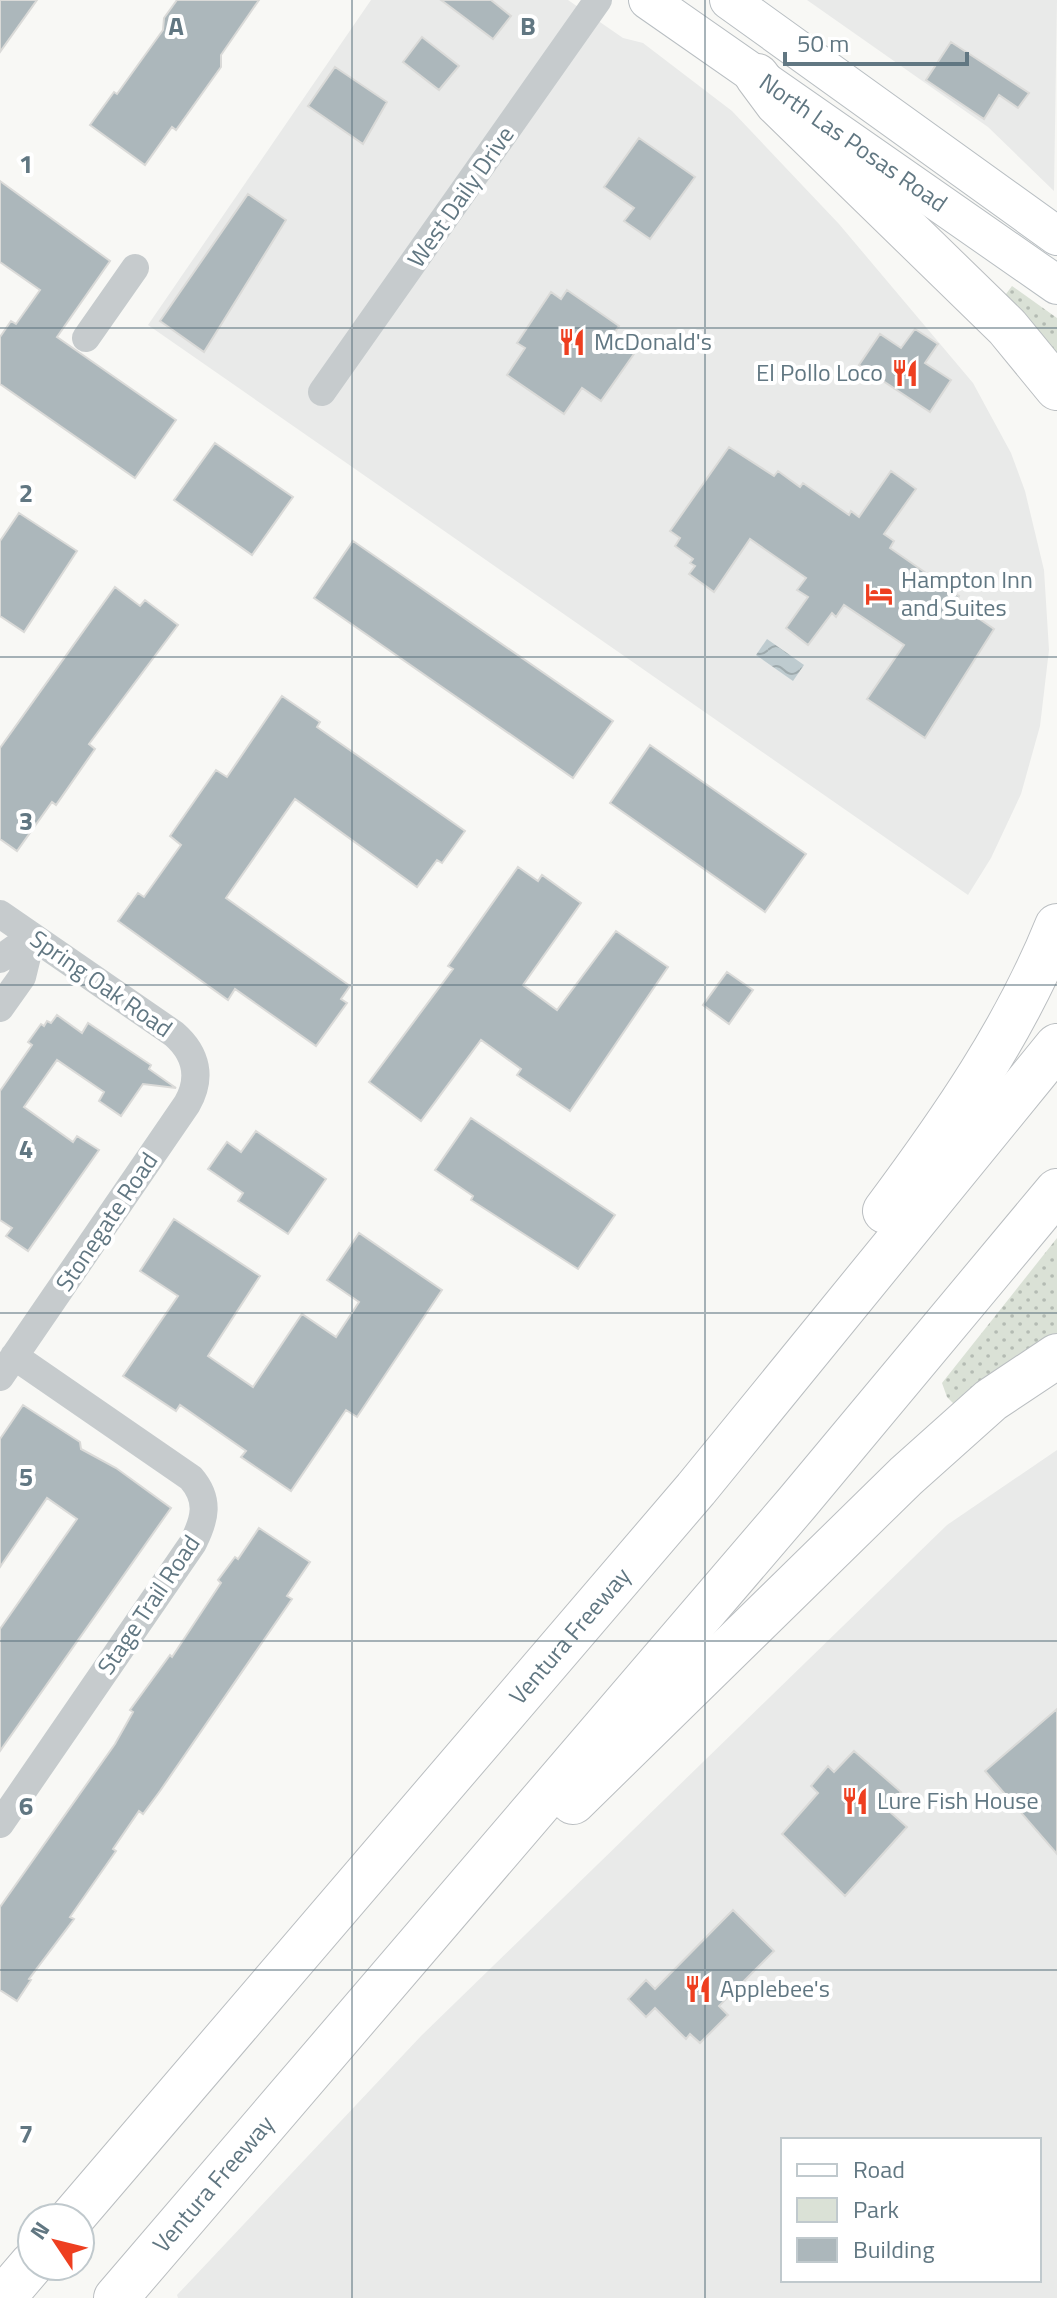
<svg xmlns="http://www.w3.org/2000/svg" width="1057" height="2298" viewBox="0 0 1057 2298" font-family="'Titillium Web',sans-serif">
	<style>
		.built { fill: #e9eae9; fill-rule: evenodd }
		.green { fill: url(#green-dots) }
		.water { fill: url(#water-waves) }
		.building { fill: #acb7bb; stroke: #dadad8; stroke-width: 2 }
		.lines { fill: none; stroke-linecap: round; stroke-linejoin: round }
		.secondary-casing { stroke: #b8bec2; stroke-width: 40 }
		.motorway-casing { stroke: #babec1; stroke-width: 46 }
		.minor { stroke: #c6cbcd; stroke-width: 28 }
		.secondary { stroke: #fff; stroke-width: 38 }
		.motorway { stroke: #fff; stroke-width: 44 }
		.grid { fill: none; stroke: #617782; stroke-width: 2; stroke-opacity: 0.55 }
		.labels { text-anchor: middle; stroke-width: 8; stroke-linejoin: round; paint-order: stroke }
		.street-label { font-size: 24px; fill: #617782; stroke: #fff }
		.poi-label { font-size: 24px; fill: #617782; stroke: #fff; text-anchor: start }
		.grid-label { font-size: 26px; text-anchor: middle; font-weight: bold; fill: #617782; stroke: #fff; stroke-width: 8; stroke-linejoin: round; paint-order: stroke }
	</style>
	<defs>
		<pattern id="green-dots" width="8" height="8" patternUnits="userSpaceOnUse" patternTransform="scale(2)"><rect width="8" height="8" fill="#dae1d6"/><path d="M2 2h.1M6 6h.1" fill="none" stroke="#b4bbb3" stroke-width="1.8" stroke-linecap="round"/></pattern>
		<pattern id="water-waves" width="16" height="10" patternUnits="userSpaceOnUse" patternTransform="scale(2)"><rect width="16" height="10" fill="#becbcf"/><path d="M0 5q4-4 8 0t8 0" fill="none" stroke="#9eaaad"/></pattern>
	</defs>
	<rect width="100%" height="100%" fill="#f8f8f5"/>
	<path class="built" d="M371,0H568L623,38L643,43L732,111L839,224L973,383L1011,453L1025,491L1044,570L1049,650L1040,726L1021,794L991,858L968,895L148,325Z
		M807,0H1057L1054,191L988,127Z
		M1057,1450V2298H178L177,2295L421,2036L947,1525ZM783,2140H1039V2280H783Z"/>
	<path class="green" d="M1012,286L1057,318V360L1003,298Z
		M1057,1238V1333L954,1404L947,1397L942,1383Z"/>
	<path class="water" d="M767,639L804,665L793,681L756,655Z"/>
	<path class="building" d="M0,0H37L0,52Z
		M177,0H259L221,55V67L176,130L172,127L145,165L90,125L114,92L117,94L163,30L164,18Z
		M441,0H491L511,16L493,39Z
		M422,37L459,66L439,90L403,62Z
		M951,42L1029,93L1018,108L999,95L984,119L926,80Z
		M335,67L387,102L363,144L308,106Z
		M639,138L695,177L650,239L624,221L634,208L604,187Z
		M0,181L110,261L57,337L176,420L135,478L0,384V337L11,321L16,324L40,290L0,262Z
		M248,194L286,220L204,352L160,321Z
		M567,290L619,326L613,335L636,351L601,401L582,388L564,414L507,375L525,348L517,343L551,292L561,299Z
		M915,329L938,344L925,363L951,380L930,412L859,365L880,334L901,348Z
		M215,443L293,497L252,555L174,500Z
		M729,447L774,476L778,471L800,487L803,483L849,515L851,511L859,517L891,471L916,489L884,534L894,541L890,548L959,596L955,602L994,629L925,738L867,699L904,645L844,605L836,617L832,613L808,645L786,628L808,597L797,590L806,578L750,539L714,592L689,574L695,566L690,563L693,559L675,546L680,538L670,531Z
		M19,513L77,551L24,632L0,616V541Z
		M353,541L613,721L573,778L314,598Z
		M115,587L140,606L145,600L178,625L89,744L95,749L56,805L52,802L17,851L0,839V748Z
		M282,696L320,722L317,727L465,831L442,863L437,860L417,887L295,799L226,898L350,986L341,999L347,1003L316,1046L235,989L228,1000L118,921L138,893L144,897L181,845L170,836L216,770L227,777Z
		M650,745L806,854L765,912L610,803Z
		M518,867L538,881L542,875L581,903L523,985L557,1010L616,931L668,967L570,1111L517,1075L521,1069L481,1040L421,1121L369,1082L453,969L448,966Z
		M727,972L753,990L729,1024L703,1005Z
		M57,1015L82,1033L88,1023L151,1065L149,1069L176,1088L143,1084L121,1116L99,1101L104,1092L57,1060L24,1107L73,1142L77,1136L99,1150L28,1251L6,1236L12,1228L0,1220V1091L32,1045L28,1042L41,1024L44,1026L47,1021L51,1023Z
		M471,1118L615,1215L578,1269L471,1200L473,1196L435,1170Z
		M256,1131L326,1179L288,1234L238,1201L243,1193L208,1169L227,1142L241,1152Z
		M174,1219L260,1276L208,1356L253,1387L302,1314L336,1337L359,1302L327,1280L359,1233L442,1290L357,1417L346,1410L291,1491L241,1457L246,1451L180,1405L176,1411L123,1376L178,1296L140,1271Z
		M23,1405L80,1442L81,1449L116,1468L171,1508L0,1751V1629L77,1519L47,1498L0,1567V1439Z
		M259,1528L310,1562L287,1596L292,1599L160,1791L143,1814L139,1811L113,1849L116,1851L70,1917L74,1919L29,1979L31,1980L17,2001L0,1990V1907L115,1744L133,1712L130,1710L170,1655L172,1657L221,1583L218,1580L235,1557L238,1559Z
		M1057,1709V1854L985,1771Z
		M854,1751L901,1792L891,1804L894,1807L890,1812L907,1827L845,1896L782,1834L818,1793L811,1786L828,1766L834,1772Z
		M733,1910L774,1951L719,2006L728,2015L700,2043L690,2034L686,2039L655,2008L646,2017L628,1999L646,1980L655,1989Z"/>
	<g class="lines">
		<g class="secondary-casing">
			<g id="secondary">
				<path id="s1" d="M648,0L1057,285"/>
				<path d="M729,0L1057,236"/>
			</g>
		</g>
		<g class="motorway-casing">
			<g id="motorway">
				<path d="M757,76L777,103L1007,327L1057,388"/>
				<path d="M885,1211C952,1121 1015,1030 1057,926"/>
				<path d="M573,1802L906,1476L991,1400L1057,1356"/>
				<path id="s2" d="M72,2218L696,1489L1057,1046"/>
				<path d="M3,2298L32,2264"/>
				<path id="s3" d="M116,2298L797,1503L1057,1191"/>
			</g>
		</g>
		<path class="minor" d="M86,338L135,268
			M322,392L598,0
			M0,914L174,1034C197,1054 202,1078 187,1104L0,1377
			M0,959L32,936
			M0,1008L22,977L32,936
			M0,1824L193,1543C205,1519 210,1500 191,1478L14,1356"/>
		<use href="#secondary" class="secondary"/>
		<use href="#motorway" class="motorway"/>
	</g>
	<path class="grid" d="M352,0V2298M705,0V2298M0,328H1057M0,657H1057M0,985H1057M0,1313H1057M0,1641H1057M0,1970H1057"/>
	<defs>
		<g id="restaurant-bare" transform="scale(2.16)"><path d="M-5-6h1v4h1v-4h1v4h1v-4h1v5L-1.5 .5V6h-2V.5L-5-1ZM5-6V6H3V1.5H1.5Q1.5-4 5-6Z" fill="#ee3f20" stroke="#fff" stroke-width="2.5" paint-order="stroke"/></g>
		<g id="hotel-bare" transform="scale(2.16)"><path d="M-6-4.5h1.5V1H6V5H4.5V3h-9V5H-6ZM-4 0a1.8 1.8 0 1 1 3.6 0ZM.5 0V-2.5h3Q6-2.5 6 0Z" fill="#ee3f20" stroke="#fff" stroke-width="2.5" paint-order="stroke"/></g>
	</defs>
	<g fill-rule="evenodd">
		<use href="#restaurant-bare" x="572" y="342"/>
		<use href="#restaurant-bare" x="905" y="373"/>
		<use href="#hotel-bare" x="879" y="594"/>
		<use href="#restaurant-bare" x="855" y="1801"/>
		<use href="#restaurant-bare" x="698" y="1989"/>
	</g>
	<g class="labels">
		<g class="street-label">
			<text dy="8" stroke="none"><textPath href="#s1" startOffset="250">North Las Posas Road</textPath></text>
			<text transform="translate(461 197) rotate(-55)" y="8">West Daily Drive</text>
			<text transform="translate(101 984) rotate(35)" y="8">Spring Oak Road</text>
			<text transform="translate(107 1222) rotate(-56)" y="8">Stonegate Road</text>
			<text transform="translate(149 1605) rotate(-56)" y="8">Stage Trail Road</text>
			<text dy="8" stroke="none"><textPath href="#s2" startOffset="766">Ventura Freeway</textPath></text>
			<text dy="8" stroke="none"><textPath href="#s3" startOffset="150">Ventura Freeway</textPath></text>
		</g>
		<g class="poi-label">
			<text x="594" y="350">McDonald's</text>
			<text x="883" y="381" text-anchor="end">El Pollo Loco</text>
			<text x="901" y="588">Hampton Inn<tspan x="901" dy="28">and Suites</tspan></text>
			<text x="877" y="1809">Lure Fish House</text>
			<text x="720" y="1997">Applebee's</text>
		</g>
	</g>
	<g class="grid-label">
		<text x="176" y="35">A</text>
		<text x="528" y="35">B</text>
		<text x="26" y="173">1</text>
		<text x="26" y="502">2</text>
		<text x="26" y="830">3</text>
		<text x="26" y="1158">4</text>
		<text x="26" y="1486">5</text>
		<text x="26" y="1815">6</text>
		<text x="26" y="2143">7</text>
	</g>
	<rect x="781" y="2138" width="260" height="144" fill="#ffffff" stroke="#c0c9cd" stroke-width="2"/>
	<rect x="797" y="2164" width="40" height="12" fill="#ffffff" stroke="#c0c9cd" stroke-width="2"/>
	<text x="853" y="2178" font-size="24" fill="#617782">Road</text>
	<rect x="797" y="2198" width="40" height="24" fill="#dae1d6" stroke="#c0c9cd" stroke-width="2"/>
	<text x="853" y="2218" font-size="24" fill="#617782">Park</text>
	<rect x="797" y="2238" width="40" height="24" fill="#acb7bb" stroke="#c0c9cd" stroke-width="2"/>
	<text x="853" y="2258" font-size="24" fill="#617782">Building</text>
	<g transform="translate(56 2242) rotate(305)"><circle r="38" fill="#ffffff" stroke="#c0c9cd" stroke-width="2"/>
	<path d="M0-6L14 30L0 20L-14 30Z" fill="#ee3f20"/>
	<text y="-12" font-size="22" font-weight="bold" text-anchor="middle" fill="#617782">N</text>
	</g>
	<path d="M785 52v12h182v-12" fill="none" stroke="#617782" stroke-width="4"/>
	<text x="797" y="52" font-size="24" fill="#617782" stroke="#ffffff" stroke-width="6" paint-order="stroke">50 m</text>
</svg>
